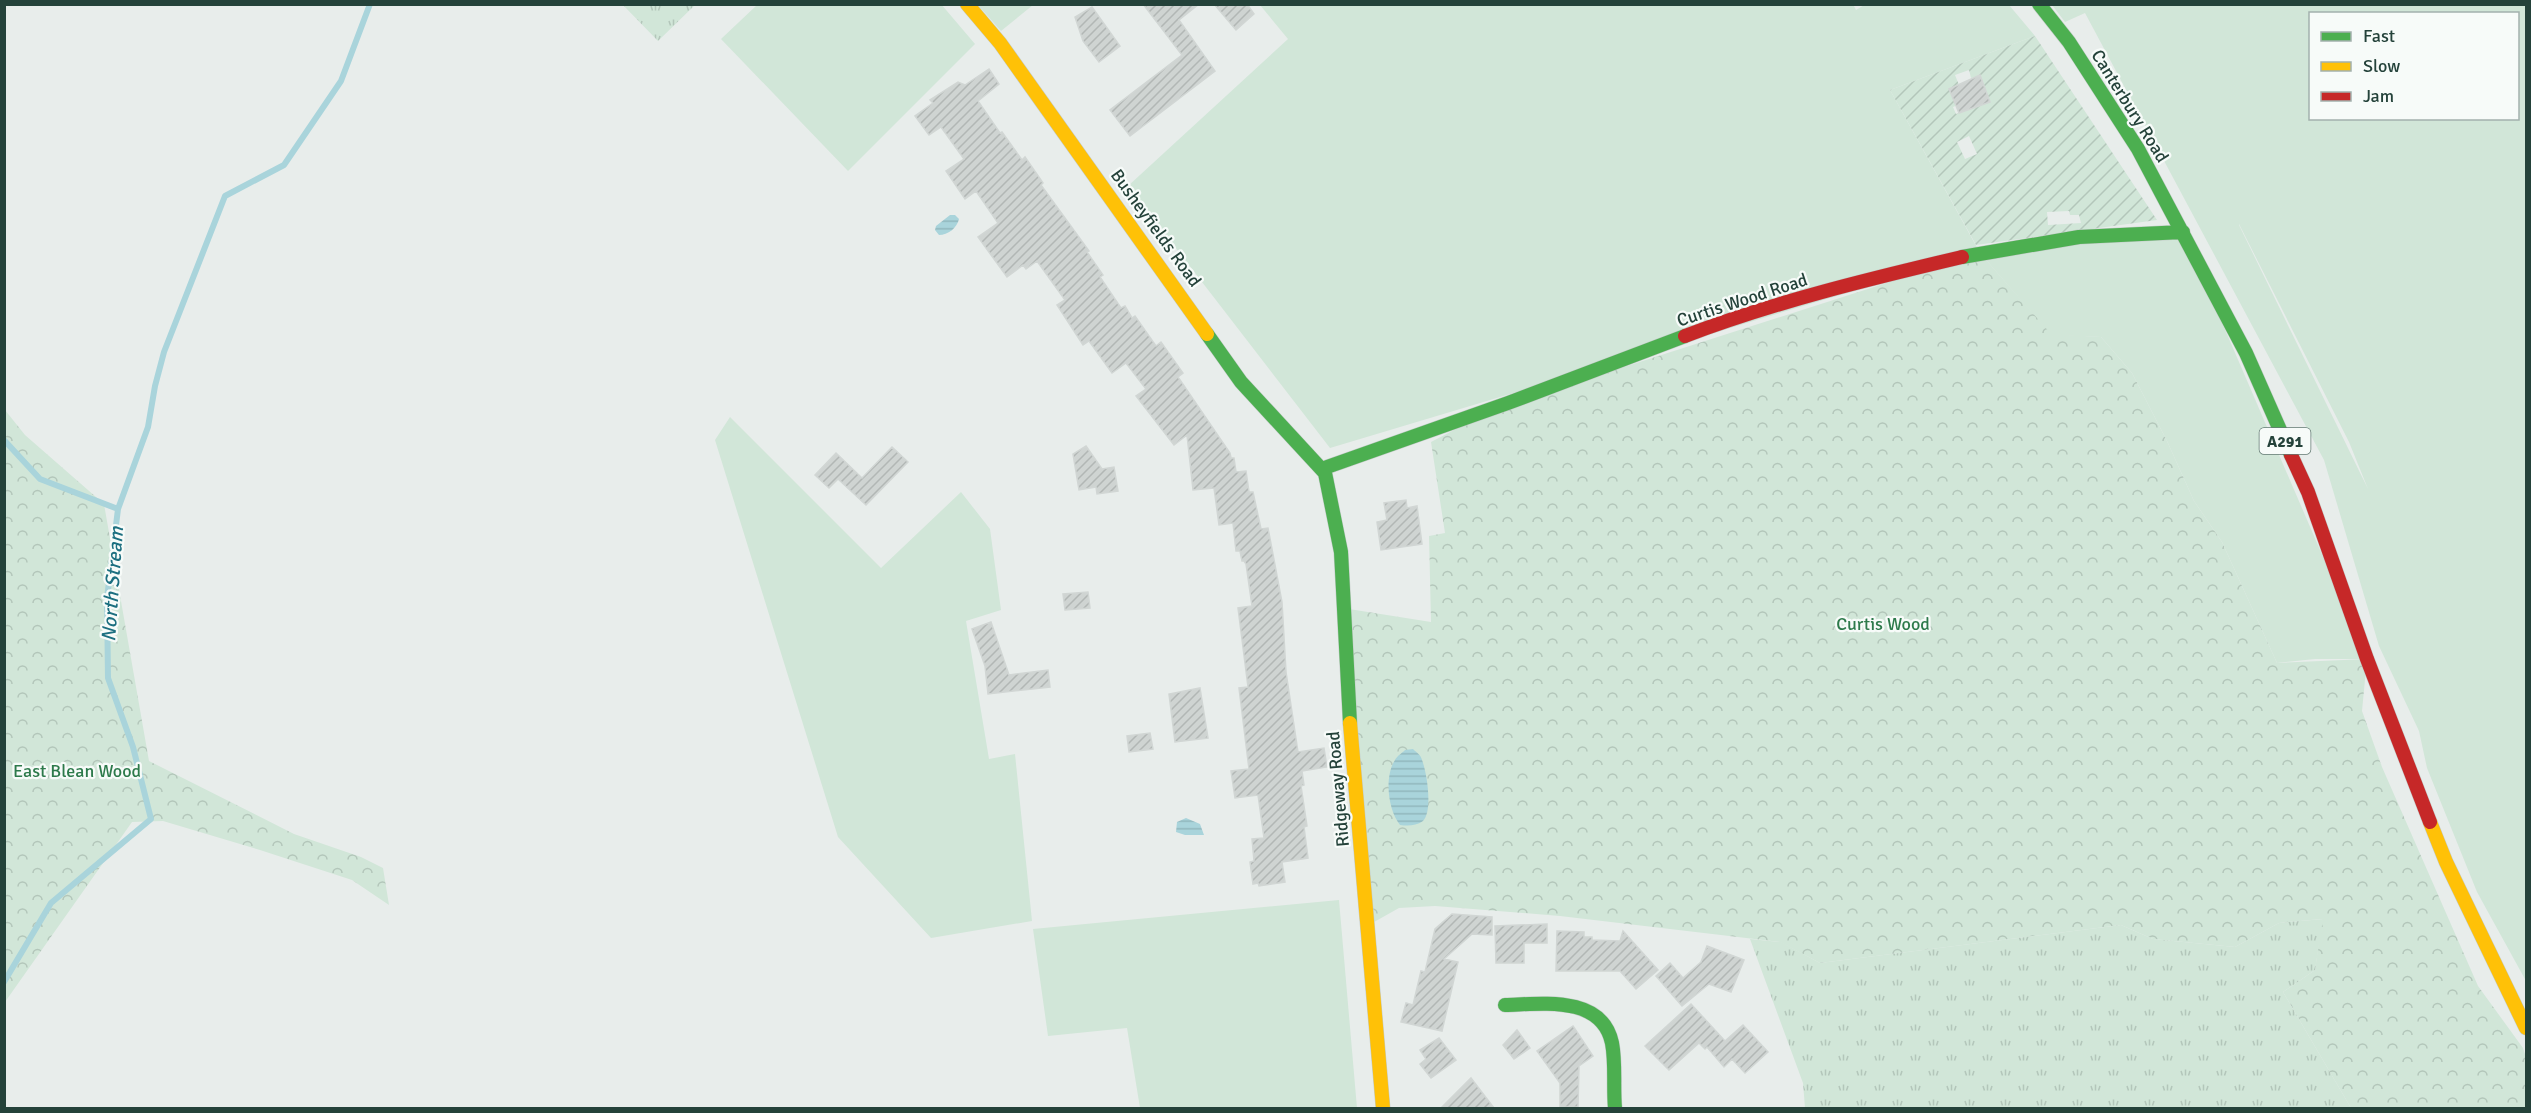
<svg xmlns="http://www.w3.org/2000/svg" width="2531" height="1113" viewBox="0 0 2531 1113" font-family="Signika,sans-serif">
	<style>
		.grass { fill: #d1e6d8; fill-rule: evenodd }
		.forest { fill: url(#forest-crowns) }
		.park { fill: url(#park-tufts) }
		.garden { fill: url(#garden-furrows); fill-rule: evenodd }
		.water { fill: url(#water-rules) }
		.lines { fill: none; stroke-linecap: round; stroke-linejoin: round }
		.stream { stroke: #a9d4db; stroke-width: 6 }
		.building { fill: url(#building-hatch); stroke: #d1d6d4; stroke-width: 1.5 }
		.fast-casing { stroke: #c3cbc8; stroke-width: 15 }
		.slow-casing { stroke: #c3cbc8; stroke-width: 15 }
		.jam-casing { stroke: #c3cbc8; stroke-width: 15 }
		.fast { stroke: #4caf50; stroke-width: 14 }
		.slow { stroke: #ffc107; stroke-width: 14 }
		.jam { stroke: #c62828; stroke-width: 14 }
		.labels { text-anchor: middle; stroke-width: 4.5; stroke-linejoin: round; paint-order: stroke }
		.shield { fill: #f7fbf9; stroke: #637a73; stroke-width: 1.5 }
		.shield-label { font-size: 16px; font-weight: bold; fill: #24423a }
		.street-label { font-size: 18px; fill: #24423a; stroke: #f7fbf9 }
		.park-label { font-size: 18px; fill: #2d7a4b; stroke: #f7fbf9 }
		.water-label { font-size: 20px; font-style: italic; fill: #1c6f80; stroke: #f7fbf9 }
	</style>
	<defs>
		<pattern id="forest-crowns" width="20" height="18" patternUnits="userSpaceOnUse" patternTransform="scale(1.5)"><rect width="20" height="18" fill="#d1e6d8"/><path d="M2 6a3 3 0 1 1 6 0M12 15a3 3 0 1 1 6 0" fill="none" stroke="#b3c6ba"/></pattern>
		<pattern id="park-tufts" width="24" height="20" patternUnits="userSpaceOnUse" patternTransform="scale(1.5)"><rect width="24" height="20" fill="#d1e6d8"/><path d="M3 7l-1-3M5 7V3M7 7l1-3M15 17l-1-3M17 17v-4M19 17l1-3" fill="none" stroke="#b3c6ba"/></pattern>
		<pattern id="garden-furrows" width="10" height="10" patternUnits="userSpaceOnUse" patternTransform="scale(1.5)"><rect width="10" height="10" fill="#d1e6d8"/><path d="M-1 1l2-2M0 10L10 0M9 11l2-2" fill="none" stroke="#b3c6ba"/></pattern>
		<pattern id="water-rules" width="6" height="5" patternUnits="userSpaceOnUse" patternTransform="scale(1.5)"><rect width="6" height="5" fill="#a9d4db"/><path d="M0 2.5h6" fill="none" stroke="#91b7bd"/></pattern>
		<pattern id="building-hatch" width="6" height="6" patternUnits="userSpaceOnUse" patternTransform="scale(1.5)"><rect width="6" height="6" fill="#cfd4d2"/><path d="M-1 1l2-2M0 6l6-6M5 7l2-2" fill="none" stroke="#b2b7b5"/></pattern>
	</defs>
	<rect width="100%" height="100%" fill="#e8edeb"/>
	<path class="grass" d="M941,4L975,44L848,171L721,39L757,5Z
		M1853,4L1856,10L1866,4L2009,5L2035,36L1890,90L1980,253L2183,232L2367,659H2315L2277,663L2222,542L2194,501L2167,441L2132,373L2101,337L2051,335L1980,253L1330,448L1128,186L1288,39L1260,5Z
		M978,5H1033L1001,31Z
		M2052,5H2526V981L2477,892L2427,768L2419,731L2379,646L2324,460L2085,13L2065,22ZM2310,14H2518V118H2310ZM2239,224L2349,442L2368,489L2239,225Z
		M730,417L881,568L961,492L990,529L1001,610L966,621L989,759L1015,754L1032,921L931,938L838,837L715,440Z
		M1339,900L1357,1108H1140L1127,1028L1048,1036L1033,929Z"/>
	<path class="forest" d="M1980,253L2051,334L2101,337L2132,373L2167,441L2194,501L2222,542L2277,663L2367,659L2362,711L2382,767L2478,986L2523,1048L2526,1057V1108H2351L2283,992L2315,970L2322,919L2279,923L2235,947L2153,939L2121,925L1820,963L1780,942L1560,916L1435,906L1399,908L1367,926L1349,609L1431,622L1429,536L1445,533L1431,442L1496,408Z
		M5,410L25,435L104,504L149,761L294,834L361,857L383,868L389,905L352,880L260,850L163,821L132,822L5,1002Z"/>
	<path class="park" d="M623,5H695L658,41Z
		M2323,919L2315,970L2283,992L2351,1108H1805L1803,1083L1750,939L1781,942L1820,963L2121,925L2153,939L2235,947L2279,923Z"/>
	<path class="garden" d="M2035,36L2157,220L1976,245L1890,90ZM1969,70L1971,78L1980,76L1990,101L1956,114L1953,107L1963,103L1959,94L1952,96L1949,89L1959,85L1955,75ZM1969,136L1977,154L1965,159L1957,142ZM2069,211L2070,215H2079L2081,223L2048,225L2047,212Z"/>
	<path class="water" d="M950,215H955L959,219C957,228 948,235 939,235L935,230L936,226Z
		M1413,749C1416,752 1421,755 1422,760C1427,773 1433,811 1423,821C1416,826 1408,826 1400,825C1388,810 1384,777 1395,760C1397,756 1402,753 1405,750Z
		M1186,818L1200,824L1204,835H1185L1176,832L1177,822Z"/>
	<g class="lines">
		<path class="stream" d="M4,440L40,479L118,509
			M4,982L51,903L151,819L133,747L108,678L107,598L118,509L148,427L155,386L164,352L225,196L284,165L341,81L370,4"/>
	</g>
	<path class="building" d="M1143,4H1199L1179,20L1215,71L1130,136L1110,110L1182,55Z
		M1214,4H1247L1254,14L1236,30Z
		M1092,7L1120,46L1099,62L1083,41L1075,17Z
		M989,69L999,84L978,101L1000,133L1002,132L1022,160L1025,157L1043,183L1041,185L1089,251L1087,252L1103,275L1100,277L1121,308L1125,306L1132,318L1135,316L1156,346L1161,342L1183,373L1178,377L1230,453L1231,458H1234L1236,472L1246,471L1249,492H1253L1261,529L1268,528L1282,602L1286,672L1298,752L1324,748L1327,767L1302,771L1304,785L1301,786L1307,826L1304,827L1308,858L1282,862L1285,882L1259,886L1258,883L1253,884L1250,862L1254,861L1252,839L1264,838L1258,795L1235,798L1231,771L1249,769L1239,688L1248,687L1238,608L1252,606L1246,564L1244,561H1242L1240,551H1236L1233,523L1219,525L1214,488L1193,490L1187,435L1174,445L1136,396L1146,389L1126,363L1112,373L1089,341L1083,345L1057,305L1065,300L1037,261L1026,269L1023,265L1007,277L978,237L998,223L976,191L965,199L946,171L964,159L941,127L929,135L915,116L933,103L930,100L958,82L965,85Z
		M1980,75L1990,102L1959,113L1949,89Z
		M1086,446L1102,469L1114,467L1118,491L1097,494L1096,487L1079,490L1073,454Z
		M892,447L908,462L866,505L838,479L829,488L815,475L836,453L862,478Z
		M1406,500L1407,508L1417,506L1422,544L1381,550L1377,522L1387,520L1384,503Z
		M1088,592L1090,608L1065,610L1063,594Z
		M991,622L1009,675L1048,670L1050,687L988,694L985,666L972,629Z
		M1200,688L1208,738L1175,742L1169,694Z
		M1150,733L1153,749L1129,752L1127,736Z
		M1452,914L1492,917V935L1472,934L1444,959L1458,962L1442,1031L1401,1022L1406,1003L1413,1005L1421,971L1425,972L1435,929Z
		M1547,924V943H1524V963H1496L1495,926Z
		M1557,931L1584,932V937H1592V940L1620,941L1623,931L1658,970L1636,989L1620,971H1556Z
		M1707,946L1744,960L1731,992L1709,984L1682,1006L1656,976L1670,963L1683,978L1701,962Z
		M1691,1004L1725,1041L1743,1025L1768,1052L1745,1073L1732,1059L1724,1067L1707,1047L1705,1049L1699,1043L1669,1070L1645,1046Z
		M1573,1026L1593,1056L1579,1066L1578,1107H1560V1083L1537,1051Z
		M1517,1030L1530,1048L1514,1059L1503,1045Z
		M1439,1038L1456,1060L1431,1078L1420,1064L1426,1059L1420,1050Z
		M1471,1078L1494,1108H1441Z"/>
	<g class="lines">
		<g class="fast-casing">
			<path id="fast" d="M2039,4L2069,42L2138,149L2246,353L2291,455
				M1962,257L2079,237L2183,232
				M1207,334L1241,382L1325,473L1341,552L1350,723
				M1327,467L1508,403L1685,336
				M1505,1005C1542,1004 1602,995 1612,1043C1616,1064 1613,1087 1615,1108"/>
		</g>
		<g class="slow-casing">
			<path id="slow" d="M967,4L1000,43L1207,334
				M1350,723L1383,1108
				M2430,822L2446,862L2526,1028"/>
		</g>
		<g class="jam-casing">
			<path id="jam" d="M1685,336C1774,302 1869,279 1962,257
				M2291,455L2308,492L2367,659L2430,822"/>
		</g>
		<use href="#fast" class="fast"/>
		<use href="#slow" class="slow"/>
		<use href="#jam" class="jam"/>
	</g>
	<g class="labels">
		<rect class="shield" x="2259.5" y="428" width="51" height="26" rx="4.5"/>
		<g class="shield-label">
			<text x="2285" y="447">A291</text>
		</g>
		<g class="street-label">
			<text transform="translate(2130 106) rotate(58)" y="6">Canterbury Road</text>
			<text transform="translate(1156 228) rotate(54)" y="6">Busheyfields Road</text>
			<text transform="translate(1742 300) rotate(-18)" y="6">Curtis Wood Road</text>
			<text transform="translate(1338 789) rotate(-95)" y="6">Ridgeway Road</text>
		</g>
		<g class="park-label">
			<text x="1883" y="630">Curtis Wood</text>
			<text x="77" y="777">East Blean Wood</text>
		</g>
		<g class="water-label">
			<text transform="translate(112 584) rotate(-86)" y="7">North Stream</text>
		</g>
	</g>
	<rect width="2531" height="1113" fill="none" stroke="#24423a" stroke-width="12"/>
	<rect x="2309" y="12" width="210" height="108" fill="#f7fbf9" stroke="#a3b1ad" stroke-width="1.5"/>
	<rect x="2321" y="32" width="30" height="9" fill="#4caf50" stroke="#a3b1ad" stroke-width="1.5"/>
	<text x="2363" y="42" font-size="18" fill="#24423a">Fast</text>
	<rect x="2321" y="62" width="30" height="9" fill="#ffc107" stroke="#a3b1ad" stroke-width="1.5"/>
	<text x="2363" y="72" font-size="18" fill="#24423a">Slow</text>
	<rect x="2321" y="92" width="30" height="9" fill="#c62828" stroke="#a3b1ad" stroke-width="1.5"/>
	<text x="2363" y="102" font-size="18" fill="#24423a">Jam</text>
</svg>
